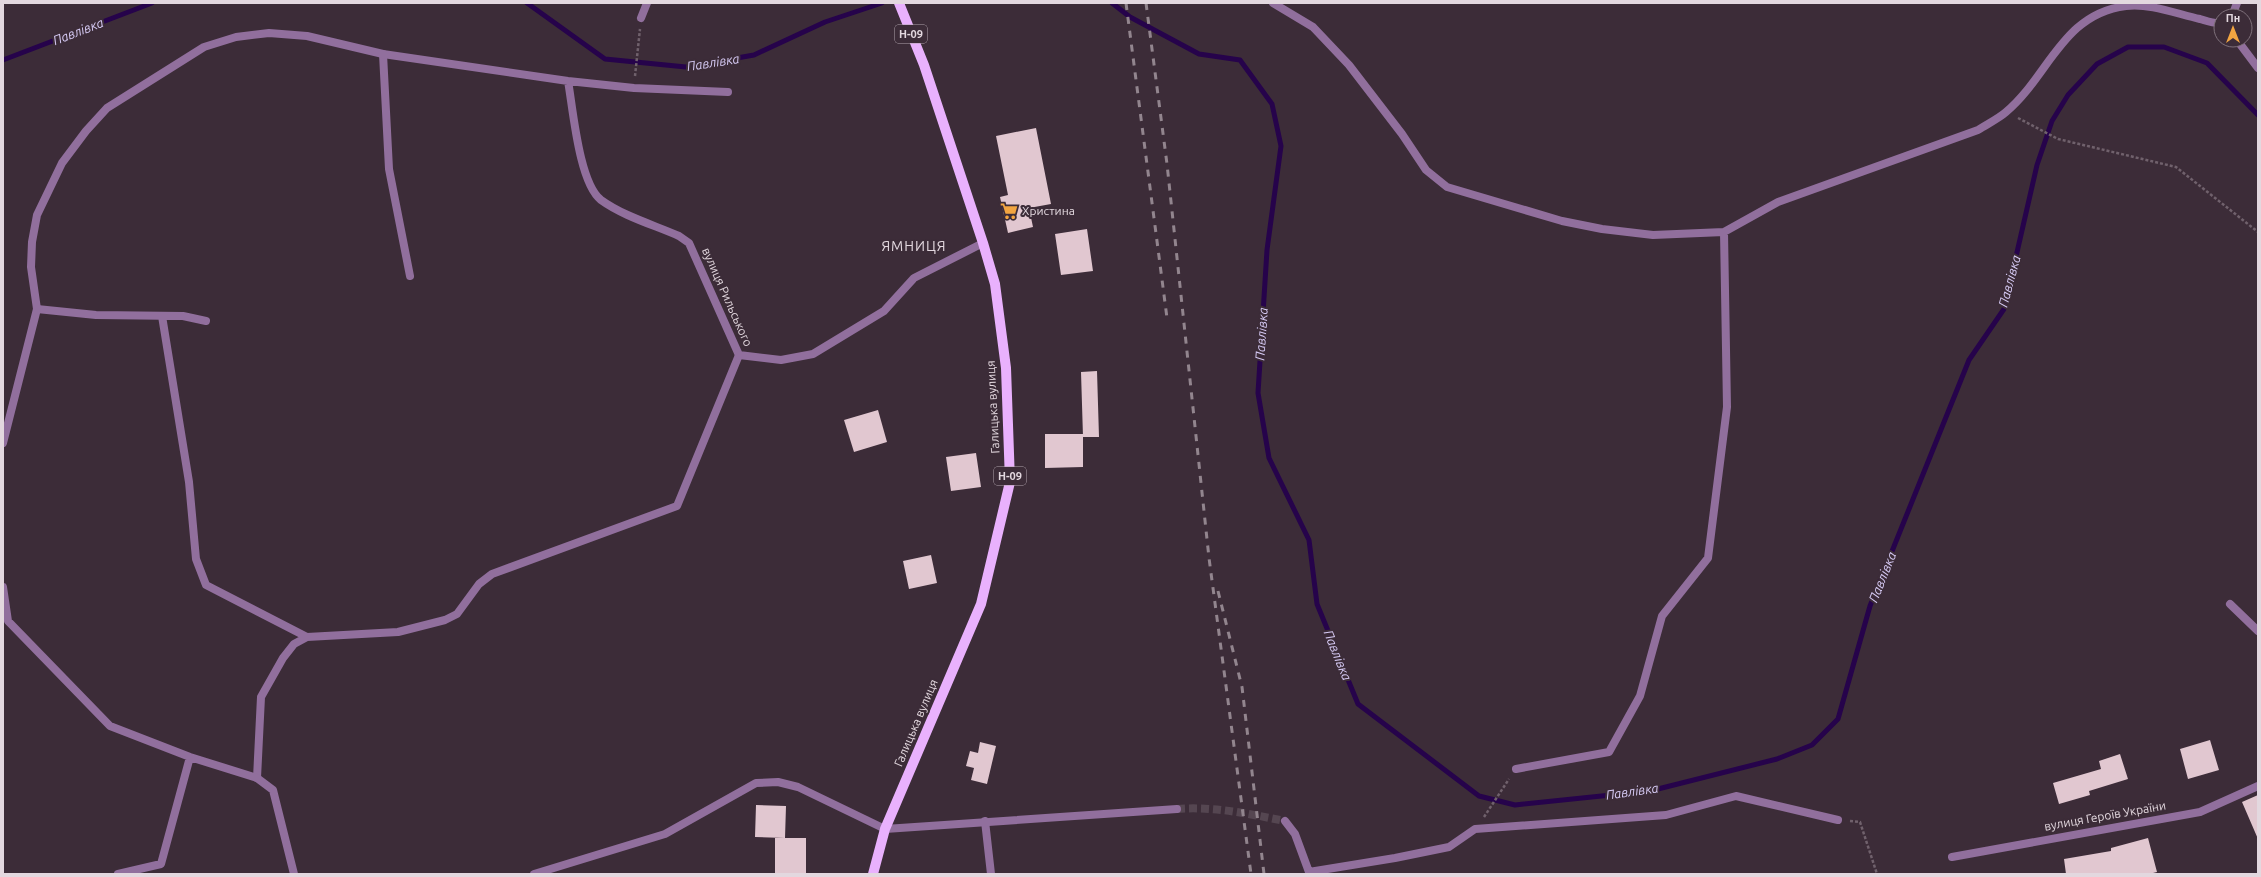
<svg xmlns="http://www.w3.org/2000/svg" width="2261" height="877" viewBox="0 0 2261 877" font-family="Ubuntu,sans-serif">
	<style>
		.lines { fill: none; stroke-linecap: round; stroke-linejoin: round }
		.stream { stroke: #26034b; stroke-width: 5 }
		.building { fill: #e1c7d0 }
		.minor-tunnel { stroke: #554651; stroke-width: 8; stroke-dasharray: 8 4; stroke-linecap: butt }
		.path { stroke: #70616c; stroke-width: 2.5; stroke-dasharray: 3 2; stroke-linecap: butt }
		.service { stroke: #916f9d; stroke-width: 8 }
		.minor { stroke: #916f9d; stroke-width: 8 }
		.primary { stroke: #e9b1fd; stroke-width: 10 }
		.rail { stroke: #92858e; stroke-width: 3; stroke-dasharray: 7 7; stroke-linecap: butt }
		.labels { text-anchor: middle; stroke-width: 4; stroke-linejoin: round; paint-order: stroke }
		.shield { fill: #3c2c38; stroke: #b1a4ad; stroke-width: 1 }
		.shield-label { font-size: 11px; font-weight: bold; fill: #e3d8df }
		.poi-label { font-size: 12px; fill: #e3d8df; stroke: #3c2c38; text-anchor: start }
		.street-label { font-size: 12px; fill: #e3d8df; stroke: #3c2c38 }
		.water-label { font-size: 13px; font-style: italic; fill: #d7cbf5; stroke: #3c2c38 }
		.quarter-label { font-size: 14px; letter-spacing: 1px; fill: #e3d8df; stroke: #3c2c38 }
	</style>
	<rect width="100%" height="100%" fill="#3c2c38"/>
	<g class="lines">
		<path class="stream" d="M527,3L605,59L686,67L754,55L825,22L882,3
			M1112,3L1130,17L1199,54L1240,60L1272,104L1281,146L1267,250L1258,393L1269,458L1309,540L1317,604L1358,704L1479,796L1515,805L1650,791L1777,759L1812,745L1838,719L1870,606L1969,360L2004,309L2037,165L2052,121L2068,95L2097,64L2128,47H2164L2207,63L2258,115
			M3,60L152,3"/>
	</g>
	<path class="building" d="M1036,128L1051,204L1029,208L1033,227L1008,233L1000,197L1008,195L996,136Z
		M1087,229L1093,271L1061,275L1055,234Z
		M1097,371L1099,437H1083L1081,372Z
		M878,410L887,442L854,452L844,420Z
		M1045,434H1083V467L1045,468Z
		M976,453L981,487L951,491L946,457Z
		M931,555L937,583L909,589L903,561Z
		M2210,740L2219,770L2188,779L2180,749Z
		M980,742L996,746L987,784L971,780L974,768L966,766L970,751L978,753Z
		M2120,754L2128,779L2089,791L2090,795L2059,804L2053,783L2101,769L2099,761Z
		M2258,795V839L2242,802Z
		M756,805L786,806L785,838L755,837Z
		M775,838H806V874H775Z
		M2148,838L2157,872L2149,874H2066L2064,859L2111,851V848Z"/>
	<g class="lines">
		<path class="minor-tunnel" d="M1177,809C1214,806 1249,814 1285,821"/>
		<path class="path" d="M635,76L640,29
			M2018,118L2058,139L2176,167L2258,232
			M1484,817L1509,779
			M1850,821L1860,822L1877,874"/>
		<path class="service" d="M383,54L389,169L410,276
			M37,309L96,315L183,316L206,321
			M162,316L189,482L196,559L206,585L307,637
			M257,778L261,697L283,658L294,644L307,637L398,632L445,620L457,614L479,584L492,574L677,506L739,355
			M985,821L991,874"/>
		<path class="minor" d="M1273,3L1313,27L1349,65L1402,134L1426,170L1447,187L1562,221L1602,229L1653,235L1724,232L1778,202L1978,130C1987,124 1998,119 2006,112C2049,76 2062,14 2126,6C2150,3 2177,14 2200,19C2207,21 2214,24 2221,23
			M2232,16L2237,3
			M641,18L647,3
			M2237,40L2258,68
			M568,81C573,109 579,183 601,200C623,216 654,225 679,236L689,243L739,355L781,360L813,354L884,311L914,278L983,243
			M3,443L37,309L31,267L32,242L37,215L62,163L86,131L107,108L204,47L236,37L269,33L307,36L383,54L568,81L634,88L728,92
			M3,587L8,621L110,726L190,757L257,778L273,790L294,874
			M2230,604L2258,631
			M1516,769L1609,752L1640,696L1662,616L1708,558L1727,407L1724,232
			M1285,821L1295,834L1309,872
			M1952,857L2200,812L2258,786
			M118,874L161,864L190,757
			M534,874L665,834L756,783L778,782L798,787L885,829L1177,809
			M1309,874V872L1395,858L1449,847L1475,829L1666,815L1736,796L1838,820"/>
		<path class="primary" d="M873,874L885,829L981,604L1010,482L1006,368L995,284L983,243L924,65L899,3"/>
		<path class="rail" d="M1126,3L1167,318
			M1146,3L1167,164L1209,558L1251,874
			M1218,591L1242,687L1264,874"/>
	</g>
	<defs>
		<g id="supermarket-bare" transform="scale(1.38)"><path d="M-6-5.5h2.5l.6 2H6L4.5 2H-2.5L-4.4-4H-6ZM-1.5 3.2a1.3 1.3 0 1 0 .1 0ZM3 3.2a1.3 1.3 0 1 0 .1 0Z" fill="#f2a541" stroke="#3c2c38" stroke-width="2.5" paint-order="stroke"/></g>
	</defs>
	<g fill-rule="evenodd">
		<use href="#supermarket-bare" x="1009" y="211"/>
	</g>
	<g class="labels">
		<g class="shield">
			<rect x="895" y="25" width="32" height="18" rx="3"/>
			<rect x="994" y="467" width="32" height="18" rx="3"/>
		</g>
		<g class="shield-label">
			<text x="911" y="38">Н-09</text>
			<text x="1010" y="480">Н-09</text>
		</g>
		<g class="poi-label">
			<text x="1022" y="215">Христина</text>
		</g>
		<g class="street-label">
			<text transform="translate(727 297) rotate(66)" y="4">вулиця Рильського</text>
			<text transform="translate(993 407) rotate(-93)" y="4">Галицька вулиця</text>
			<text transform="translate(916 723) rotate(-67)" y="4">Галицька вулиця</text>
			<text transform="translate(2105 816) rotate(-10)" y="4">вулиця Героїв України</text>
		</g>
		<g class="water-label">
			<text transform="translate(78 31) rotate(-21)" y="5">Павлівка</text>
			<text transform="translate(713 62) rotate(-9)" y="5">Павлівка</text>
			<text transform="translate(2009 281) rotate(-75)" y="5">Павлівка</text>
			<text transform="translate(1261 334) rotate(-86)" y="5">Павлівка</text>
			<text transform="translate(1882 577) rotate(-68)" y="5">Павлівка</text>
			<text transform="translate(1338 655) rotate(68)" y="5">Павлівка</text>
			<text transform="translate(1632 791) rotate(-8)" y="5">Павлівка</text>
		</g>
		<g class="quarter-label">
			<text x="914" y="251">ЯМНИЦЯ</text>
		</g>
	</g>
	<rect width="2261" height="877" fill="none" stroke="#e3d8df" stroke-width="8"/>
	<g transform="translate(2233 28)"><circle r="19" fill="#3c2c38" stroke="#7f717b"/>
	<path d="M0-3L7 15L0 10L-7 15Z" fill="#f2a541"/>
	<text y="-6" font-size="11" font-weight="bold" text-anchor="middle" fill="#e3d8df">Пн</text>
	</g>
</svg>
